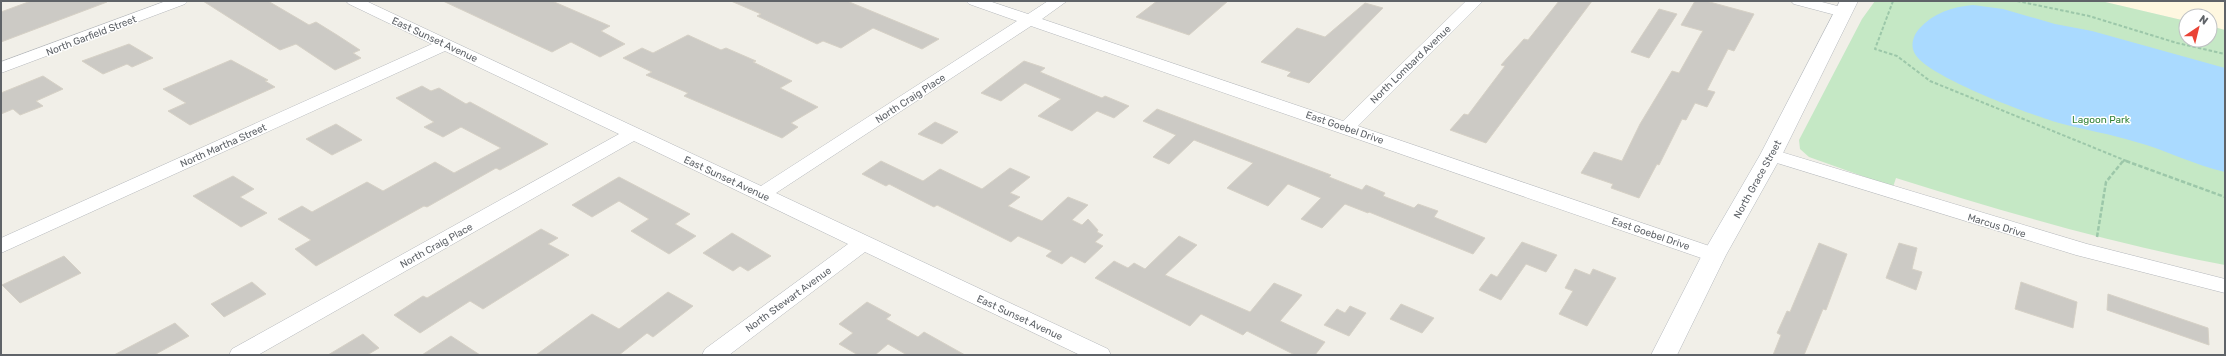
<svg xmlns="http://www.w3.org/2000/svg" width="2226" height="356" viewBox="0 0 2226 356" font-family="Rubik,sans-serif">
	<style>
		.commercial { fill: #fef7e0 }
		.green { fill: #c5e8c5 }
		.water { fill: #aadaff }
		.building { fill: #cccac5; stroke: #d6d1c6 }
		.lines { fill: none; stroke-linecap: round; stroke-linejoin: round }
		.street-casing { stroke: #b5b8bc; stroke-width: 1 }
		.secondary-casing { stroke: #b6babf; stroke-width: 1 }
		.path-far1 { stroke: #9cc7a9; stroke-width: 2; stroke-dasharray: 3.5 2; stroke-linecap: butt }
		.path { stroke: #9cc7a9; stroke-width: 2.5; stroke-dasharray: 4.5 2; stroke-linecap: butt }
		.street { fill: #fff; fill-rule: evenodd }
		.secondary { fill: #fff; fill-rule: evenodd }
		.labels { text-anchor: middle; stroke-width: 3; stroke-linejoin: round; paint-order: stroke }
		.street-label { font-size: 10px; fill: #5f6368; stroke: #fff }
		.park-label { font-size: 10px; fill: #348238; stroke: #fff }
	</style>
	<rect width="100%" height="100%" fill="#f1efe8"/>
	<path class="commercial" d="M2101,1H2225V30L2210,26V16H2186V21Z"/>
	<path class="green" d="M1875,1H2101L2186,21V40H2210V26L2225,30V265C2113,244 2005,212 1896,178L1893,187L1809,157L1800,149L1799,140L1862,19Z"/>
	<path class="water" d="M1973,5L2003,9L2055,24L2092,31L2225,68V172C2194,165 2166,150 2136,142C2111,134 2085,130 2059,123C2031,115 1928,77 1915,54C1910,46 1913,36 1919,29C1933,13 1952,7 1973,5Z"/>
	<path class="building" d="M31,1H107V2L1,42V12Z
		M203,1H268L309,25L316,22L337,35L360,50L353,53L361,58L335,70L296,44L280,50Z
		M443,1H552L610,26L601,31L625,44L600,57L571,42L552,52Z
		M731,1H847L939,39L922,49L873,28L841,48L823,41L817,44L757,16L761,14Z
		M1157,1H1228L1189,35L1136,17Z
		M1559,1H1592L1486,143L1450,130L1464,114L1468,115L1505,66L1501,65L1524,39L1528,40Z
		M1695,1H1706L1754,14L1734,51L1728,49L1707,90L1715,92L1707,107L1695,103L1686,120L1682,119L1659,165L1657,164L1639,198L1611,188L1613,184L1581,173L1594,152L1622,161L1640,124L1672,71L1679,73L1701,34L1703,31L1681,25Z
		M1365,3L1383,8L1309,83L1287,76L1291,72L1261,62L1297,28L1325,37Z
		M1659,9L1677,14L1649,58L1631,52Z
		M688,35L721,50L726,48L756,61L753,62L792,81L780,88L818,107L791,123L798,127L782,138L684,96L688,93L646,75L652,72L623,58L642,48L653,53Z
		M129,44L153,58L132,67L127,64L103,74L82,61Z
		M231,60L268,80L265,81L275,87L190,125L168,111L186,103L163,89Z
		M1024,61L1045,68L1040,72L1102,98L1105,96L1129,106L1114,118L1097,111L1072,131L1038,116L1061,99L1025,83L1001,101L981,93Z
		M43,76L63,89L36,101L43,106L20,115L13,109L1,114V93Z
		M422,86L431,91L439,88L466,104L470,102L548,144L500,170L496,168L427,207L424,206L316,266L295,249L311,240L278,219L302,206L312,212L367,182L383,191L435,162L454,173L501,148L461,127L443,137L424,127L434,122L396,98Z
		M1157,109L1331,175L1329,177L1362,190L1366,185L1385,193L1383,196L1414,208L1418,204L1438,211L1434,217L1485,238L1473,254L1369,212L1368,213L1345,204L1322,228L1301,219L1321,198L1288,184L1268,206L1227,188L1253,163L1194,140L1169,164L1153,157L1176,135L1143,121Z
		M935,122L958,132L942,144L918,134Z
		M336,124L362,140L332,155L306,139Z
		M881,161L923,181L940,169L982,189L1010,168L1030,177L1010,193L1020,197L1008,206L1042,221L1068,197L1088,205L1072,220L1082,225L1088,219L1098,230L1097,232L1103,235L1095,242L1103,246L1085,263L1071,256L1062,264L1046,256L1052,251L1018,236L1011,242L937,205L934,207L889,184L886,186L862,174Z
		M233,176L254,189L240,197L267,213L241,227L193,196Z
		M619,177L690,214L675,224L696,236L669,254L631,231L649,219L619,201L592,217L572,205Z
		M541,229L558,238L548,244L569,255L483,309L470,301L420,333L394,315L423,296L427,298Z
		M732,233L771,256L748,271L740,266L733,271L703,253Z
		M1179,236L1197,245L1165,275L1250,312L1274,283L1302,295L1280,321L1325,342L1315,355H1295L1247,331L1243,335L1201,314L1190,326L1095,278L1114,261L1128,268L1134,263L1145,269Z
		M1522,242L1557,255L1546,272L1526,264L1501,300L1479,290L1491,274L1497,277Z
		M1819,243L1847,254L1826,310L1823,309L1804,355H1773L1781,335L1777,333L1787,311L1790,312Z
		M1899,243L1917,248L1912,269L1922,272L1916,290L1886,278Z
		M64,256L81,273L20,303L2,285Z
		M1575,269L1590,275L1593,269L1616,278L1587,326L1559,314L1573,291L1565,288Z
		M252,282L266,294L224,317L211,304Z
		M2021,282L2077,302L2073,328L2015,309Z
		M668,292L693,306L653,337L647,333L619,355H536L592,314L619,329Z
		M2108,294L2208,328L2209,345L2107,310Z
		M867,302L891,315L886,319L918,337L924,332L965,355H907L888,344L875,355H858L839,344L853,333L839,324Z
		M1401,304L1434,318L1422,333L1390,319Z
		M1350,306L1366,313L1349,336L1324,325L1337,309L1345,313Z
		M175,323L189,336L154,355H114Z
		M363,334L379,348L367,355H328Z
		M451,336L480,355H422Z"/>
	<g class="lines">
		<g class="street-casing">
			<path id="street" d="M166,1H188L185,4L1,73V62Z
				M346,1H366L761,186L1017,21L969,4L966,1H989L1028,14L1048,1H1067L1042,19L1343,121L1466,1H1483L1358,126L1721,250L1724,255L1721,260L1714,262L1707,260L1031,26L776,193L1108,349L1111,355H1080L865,252L729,355H702L705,349L848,244L634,141L258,355H229L232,349L619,134L445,51L1,253V238L432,44L349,4Z
				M1791,1H1818L1849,9L1851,12L1849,15L1843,17L1794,4Z
				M1771,149L2087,244L2225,279V293L2076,255L1764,159L1762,155L1764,151Z"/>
		</g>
		<g class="secondary-casing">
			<path id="secondary" d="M1840,1H1858L1782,155L1726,255L1677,355H1651L1702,255L1760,155Z"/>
		</g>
		<path class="path-far1" d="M1893,1L1875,49L1897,56L1930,81L2129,162
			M2017,1L2089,16L2177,43L2225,54
			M2123,162L2124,160"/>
		<path class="path" d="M2126,161L2225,197
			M2097,237L2106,182L2123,161"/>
		<use href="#street" class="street"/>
		<use href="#secondary" class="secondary"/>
	</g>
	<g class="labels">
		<g class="street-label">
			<text transform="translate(91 35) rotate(-21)" y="4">North Garfield Street</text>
			<text transform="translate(435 39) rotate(25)" y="4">East Sunset Avenue</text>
			<text transform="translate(1410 64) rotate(-44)" y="4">North Lombard Avenue</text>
			<text transform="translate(910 98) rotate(-33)" y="4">North Craig Place</text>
			<text transform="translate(1345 127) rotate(19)" y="4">East Goebel Drive</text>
			<text transform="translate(223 145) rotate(-24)" y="4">North Martha Street</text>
			<text transform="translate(727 178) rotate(25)" y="4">East Sunset Avenue</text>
			<text transform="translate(1757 179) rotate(-61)" y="4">North Grace Street</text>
			<text transform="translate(1997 225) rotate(17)" y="4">Marcus Drive</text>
			<text transform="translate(1651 233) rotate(19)" y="4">East Goebel Drive</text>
			<text transform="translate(436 245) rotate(-29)" y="4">North Craig Place</text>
			<text transform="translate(788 299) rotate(-36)" y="4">North Stewart Avenue</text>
			<text transform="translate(1020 317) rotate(25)" y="4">East Sunset Avenue</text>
		</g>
		<g class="park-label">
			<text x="2101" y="123">Lagoon Park</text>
		</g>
	</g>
	<rect width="2226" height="356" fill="none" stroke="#5f6368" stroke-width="4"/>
	<g transform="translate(2198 28) rotate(35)"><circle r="19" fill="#ffffff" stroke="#bfc1c3"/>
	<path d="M0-3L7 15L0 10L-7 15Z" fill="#ea4335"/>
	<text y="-6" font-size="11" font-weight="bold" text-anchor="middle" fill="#5f6368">N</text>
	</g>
</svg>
